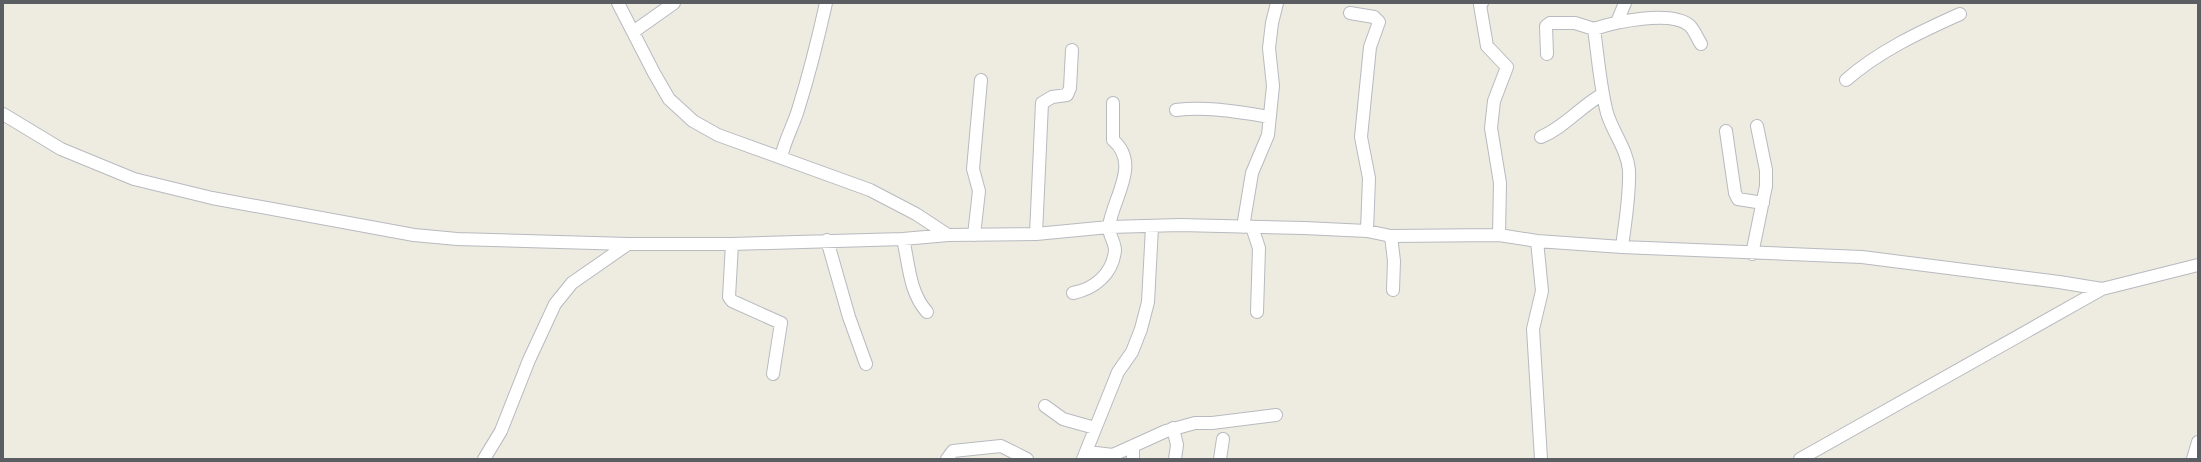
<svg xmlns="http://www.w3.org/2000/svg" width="2201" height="462" viewBox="0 0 2201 462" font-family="'Archivo Narrow',sans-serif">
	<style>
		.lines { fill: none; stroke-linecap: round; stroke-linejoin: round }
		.minor-casing { stroke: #b7babf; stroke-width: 14 }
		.minor { stroke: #fff; stroke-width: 12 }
	</style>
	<rect width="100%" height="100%" fill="#eeebe1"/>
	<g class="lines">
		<g class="minor-casing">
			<path id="minor" d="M618,3L654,73L669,99L693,121L718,135L870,190L916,214L948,235
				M1482,3L1480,5L1487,46L1507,67L1494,101L1491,128L1500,183L1499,235
				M1350,13L1374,17L1379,22L1370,47L1361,137L1369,178L1367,231
				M1617,22L1625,3
				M1594,29C1615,22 1670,10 1689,25C1694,29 1697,38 1701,44
				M633,32L674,3
				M1547,54L1546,26L1550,23H1575L1594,29C1598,57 1600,86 1607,113C1613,133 1627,149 1629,170C1630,196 1625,222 1622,247
				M1846,80C1879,51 1920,32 1960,14
				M1176,110C1207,106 1239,112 1270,117
				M3,114L61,149L134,179L212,198L414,235L457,239L628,244H732L903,239L948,235L1036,234L1109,227L1180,225L1304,228L1367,231L1391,236L1499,235L1537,241L1622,247L1862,257L2059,282L2102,289L2198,265
				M1726,131L1735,193L1738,199L1763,203
				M1541,137C1565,127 1581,106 1603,94
				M781,157C785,140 793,126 798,110C809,75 818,39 826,3
				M1243,227L1252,173L1268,135L1273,86L1269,48L1272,23L1277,3
				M1252,227L1259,248L1257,312
				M1036,234L1042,103L1052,97L1067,95L1070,88L1072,50
				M974,235L979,191L973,169L981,80
				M1391,236L1394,261L1393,290
				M903,239C909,264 909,292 927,312
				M827,240L849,317L866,364
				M1537,241L1542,291L1533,329L1541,459
				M732,244L729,297L732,301L781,323L773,374
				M1752,254L1766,186V170L1757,126
				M1073,293C1094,289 1113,274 1115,250C1115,242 1108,234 1109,226C1113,198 1141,164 1113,140V103
				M1045,406L1063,419L1095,428
				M1173,428L1177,445L1175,459
				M1087,452L1113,455L1166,431L1195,423H1212L1276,415
				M484,459L501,431L529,360L555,304L572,283L628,244
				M947,459L953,451L1001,446L1027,459
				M1083,459L1118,372L1132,352L1141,329L1148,302L1152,227
				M1133,459V446
				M1220,459L1223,439
				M1800,459L2102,289
				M2193,459L2198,442"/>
		</g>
		<use href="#minor" class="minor"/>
	</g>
	<rect width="2201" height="462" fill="none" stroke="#5a5e63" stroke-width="8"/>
</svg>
